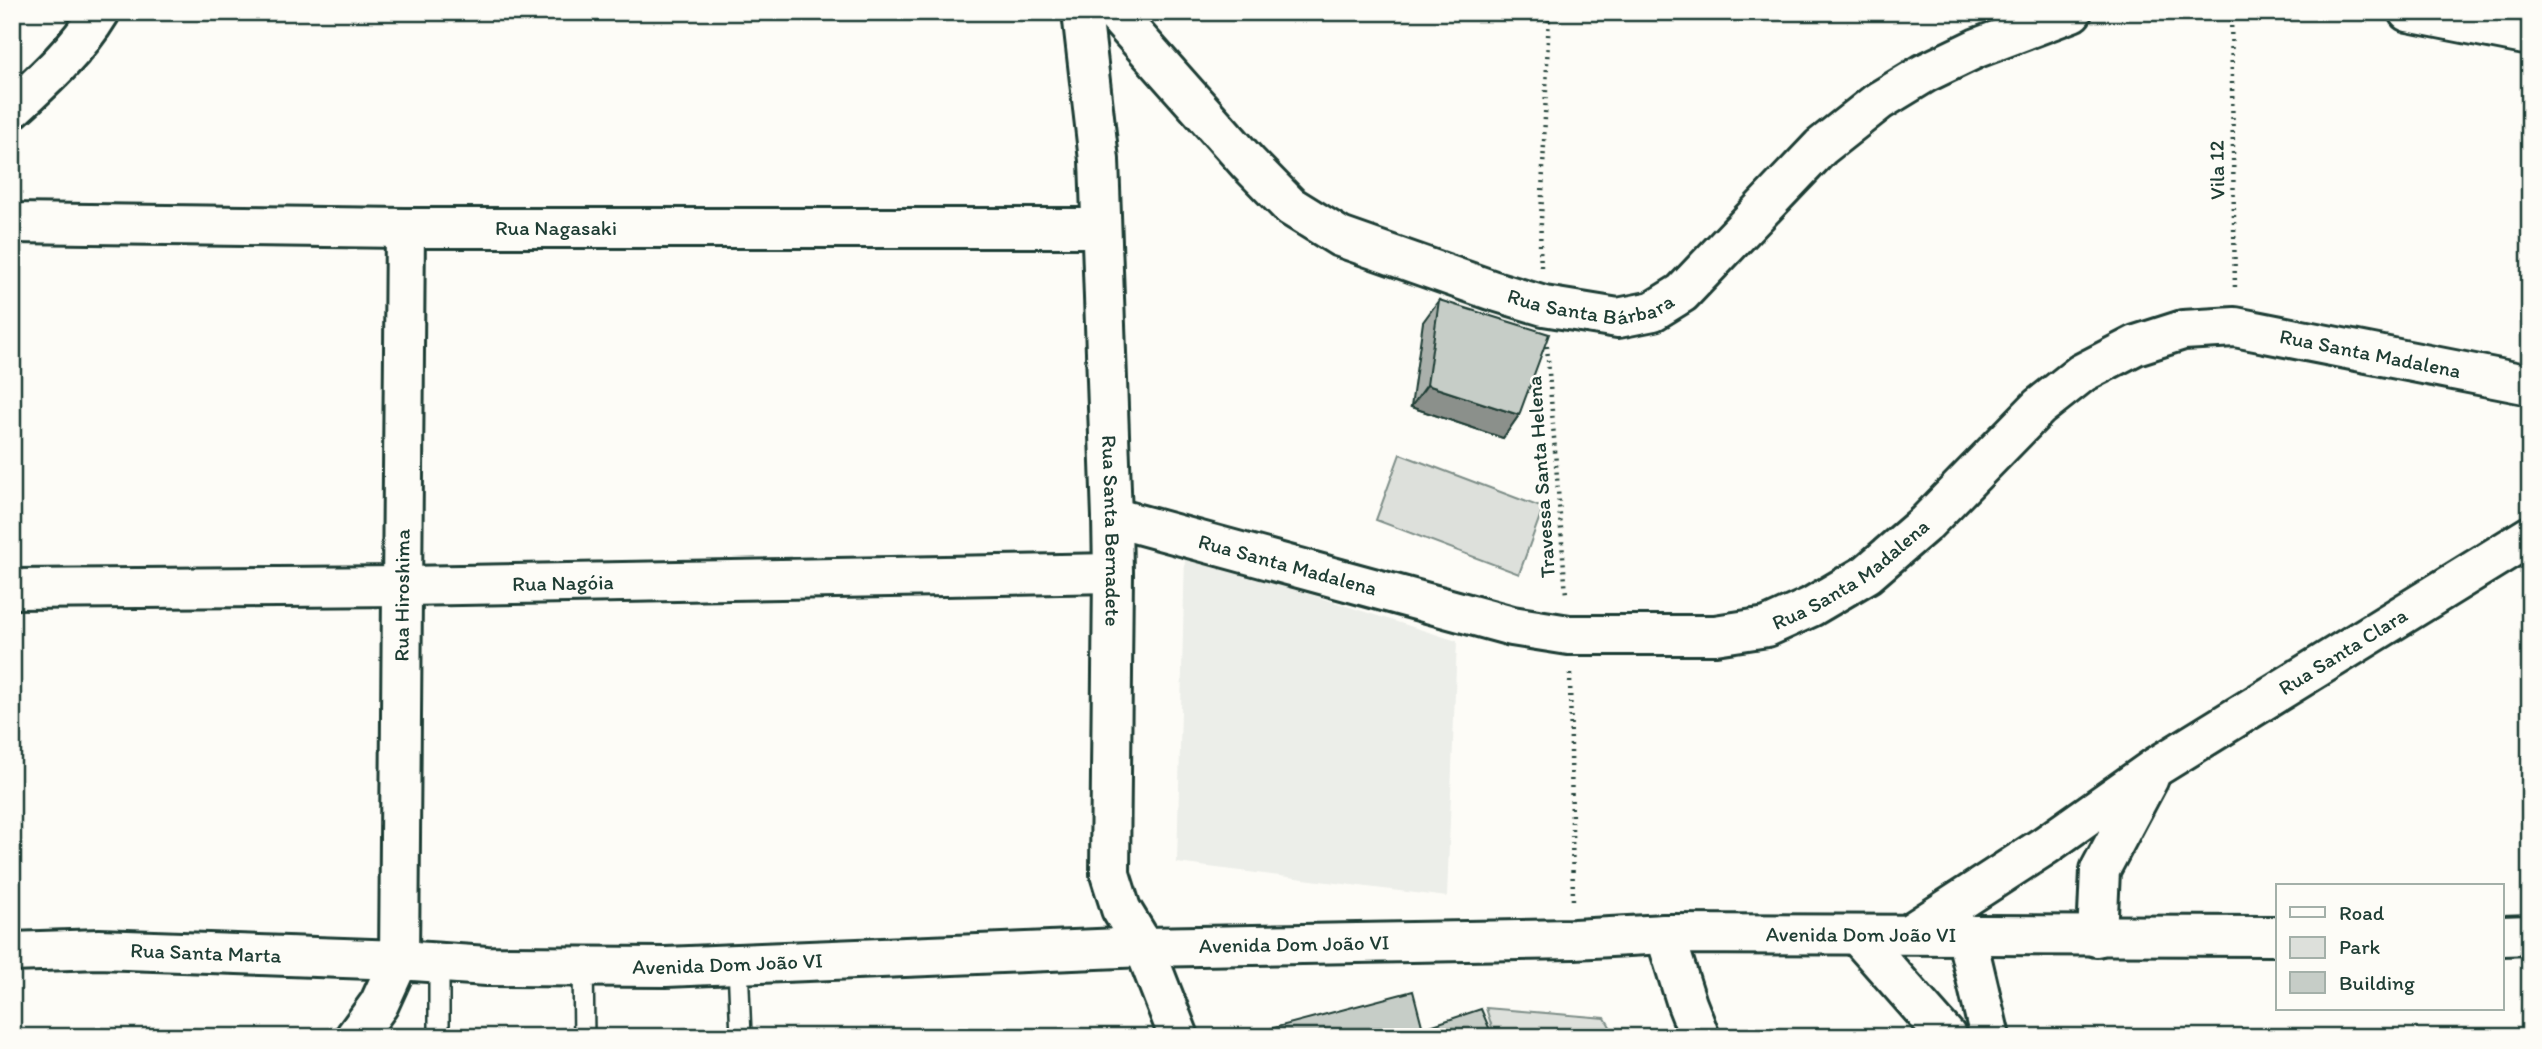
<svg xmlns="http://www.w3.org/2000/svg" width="2542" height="1049" viewBox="0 0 2542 1049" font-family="Itim,sans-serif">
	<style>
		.built { fill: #eceee9 }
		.green { fill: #dde0db; stroke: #7e8e88; stroke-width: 2 }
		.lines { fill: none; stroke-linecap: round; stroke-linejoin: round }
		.service-casing { stroke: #1f3d34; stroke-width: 24 }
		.minor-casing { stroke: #1f3d34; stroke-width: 44 }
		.tertiary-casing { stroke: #1f3d34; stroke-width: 44 }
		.path { stroke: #1f3d34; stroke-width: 4.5; stroke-dasharray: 2 5; stroke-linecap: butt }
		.service { stroke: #fdfcf7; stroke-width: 19 }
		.minor { stroke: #fdfcf7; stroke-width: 38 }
		.tertiary { stroke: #fdfcf7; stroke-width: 38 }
		.wall { fill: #aab0ab; stroke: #1f3d34; stroke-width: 2 }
		.shaded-wall { fill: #8b908b; stroke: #1f3d34; stroke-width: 2 }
		.building { fill: #c6cdc7; stroke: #1f3d34; stroke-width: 2 }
		.labels { text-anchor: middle; stroke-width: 5; stroke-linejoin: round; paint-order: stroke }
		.street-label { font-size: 21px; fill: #1f3d34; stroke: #fdfcf7 }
	</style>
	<rect width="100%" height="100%" fill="#fdfcf7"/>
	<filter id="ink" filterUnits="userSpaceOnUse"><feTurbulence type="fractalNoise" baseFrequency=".0143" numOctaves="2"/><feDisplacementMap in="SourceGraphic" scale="14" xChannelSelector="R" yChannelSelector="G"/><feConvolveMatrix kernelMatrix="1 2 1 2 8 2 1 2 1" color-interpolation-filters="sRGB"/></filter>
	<g filter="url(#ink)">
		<path class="built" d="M1185,555L1457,641L1447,897L1177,863Z"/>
		<path class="green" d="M1400,454L1543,508L1519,574L1376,520Z
			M1486,1008L1605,1018L1616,1037H1495Z"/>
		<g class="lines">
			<g class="service-casing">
				<path id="service" d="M738,964L741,1037
					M583,966L584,1037
					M439,1037V961"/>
			</g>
			<g class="minor-casing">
				<g id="minor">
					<path id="s1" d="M1082,12L1099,160L1112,517L1113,573L1110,874L1121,909L1144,947L1179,1037"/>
					<path id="s2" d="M1114,12L1248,163L1290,206L1340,237L1491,290L1544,306L1618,318L1653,311L1682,293L1821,147L1879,101L1925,73L1977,48L2072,12"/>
					<path d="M2408,12L2530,36"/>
					<path d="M12,109C45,79 77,50 100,12"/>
					<path id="s3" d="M12,223L405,228H1101"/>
					<path id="s4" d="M1112,517L1512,626L1569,635H1715L1767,627L1811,607L1867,574L1926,523L2039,407L2082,373L2136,345L2183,330L2235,327L2530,385"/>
					<path id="s5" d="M12,589L404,586L1113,573"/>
					<path d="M1665,934L1687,1004L1700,1037"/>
					<path id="s6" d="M1909,934L2046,845L2156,767L2530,536"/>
					<path d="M1966,935L1990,1037"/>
					<path d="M1858,936L1947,1037"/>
					<path d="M2097,937L2100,870L2149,778"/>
					<path id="s7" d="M12,952L99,949L399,960L405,228"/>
				</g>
			</g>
			<g class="tertiary-casing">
				<g id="tertiary">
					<path d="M2502,936L2530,935"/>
					<path id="s8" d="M355,1037L379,1004L399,960L487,966L666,967L1144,947L1574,939L1665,934L2278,936"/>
				</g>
			</g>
			<path class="path" d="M2231,12L2235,291
				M1541,267L1540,247L1549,12
				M1547,346L1566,595
				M1570,674L1573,903"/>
			<use href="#service" class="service"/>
			<use href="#minor" class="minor"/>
			<use href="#tertiary" class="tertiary"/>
		</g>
		<path class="wall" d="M1439,300L1519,415L1503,438L1411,407L1423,322Z"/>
		<path class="shaded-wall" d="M1427,385L1519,415L1503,438L1411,407Z"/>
		<path class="building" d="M1439,300L1549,334L1519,415L1427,385Z
			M1413,991L1425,1037H1252L1251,1034Z
			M1481,1009L1493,1037H1425L1424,1028Z"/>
	</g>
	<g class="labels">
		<g class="street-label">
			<text transform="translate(2217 170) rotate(-91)" y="7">Vila 12</text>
			<text dy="7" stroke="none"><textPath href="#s3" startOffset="544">Rua Nagasaki</textPath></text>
			<text dy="7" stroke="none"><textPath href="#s2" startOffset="584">Rua Santa Bárbara</textPath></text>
			<text dy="7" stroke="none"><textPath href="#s4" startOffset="1379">Rua Santa Madalena</textPath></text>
			<text transform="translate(1541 477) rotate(-94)" y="7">Travessa Santa Helena</text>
			<text dy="7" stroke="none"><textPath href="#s1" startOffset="520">Rua Santa Bernadete</textPath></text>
			<text dy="7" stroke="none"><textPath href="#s4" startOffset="182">Rua Santa Madalena</textPath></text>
			<text dy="7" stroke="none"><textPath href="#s4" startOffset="770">Rua Santa Madalena</textPath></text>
			<text dy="7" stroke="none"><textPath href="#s5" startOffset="551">Rua Nagóia</textPath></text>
			<text dy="7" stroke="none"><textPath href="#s7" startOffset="752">Rua Hiroshima</textPath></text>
			<text dy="7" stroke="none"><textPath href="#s6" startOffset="518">Rua Santa Clara</textPath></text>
			<text dy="7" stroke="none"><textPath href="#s8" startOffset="1552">Avenida Dom João VI</textPath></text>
			<text dy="7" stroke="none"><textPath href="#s8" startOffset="985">Avenida Dom João VI</textPath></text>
			<text dy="7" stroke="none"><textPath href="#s7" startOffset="194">Rua Santa Marta</textPath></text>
			<text dy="7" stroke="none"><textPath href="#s8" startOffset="418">Avenida Dom João VI</textPath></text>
		</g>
	</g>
	<rect width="2542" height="1049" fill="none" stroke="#fdfcf7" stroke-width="42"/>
	<rect x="21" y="21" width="2500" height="1007" fill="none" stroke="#1f3d34" stroke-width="2.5" filter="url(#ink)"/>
	<rect x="2276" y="884" width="228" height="126" fill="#fdfcf7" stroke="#a4b0a9" stroke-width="2"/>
	<rect x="2290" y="907" width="35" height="10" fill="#fdfcf7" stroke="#a4b0a9" stroke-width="2"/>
	<text x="2339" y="920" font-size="21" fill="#1f3d34">Road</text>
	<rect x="2290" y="937" width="35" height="21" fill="#dde0db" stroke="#a4b0a9" stroke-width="2"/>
	<text x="2339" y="954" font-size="21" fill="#1f3d34">Park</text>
	<rect x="2290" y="972" width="35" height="21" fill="#c6cdc7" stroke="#a4b0a9" stroke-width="2"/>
	<text x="2339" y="990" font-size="21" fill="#1f3d34">Building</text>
</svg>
